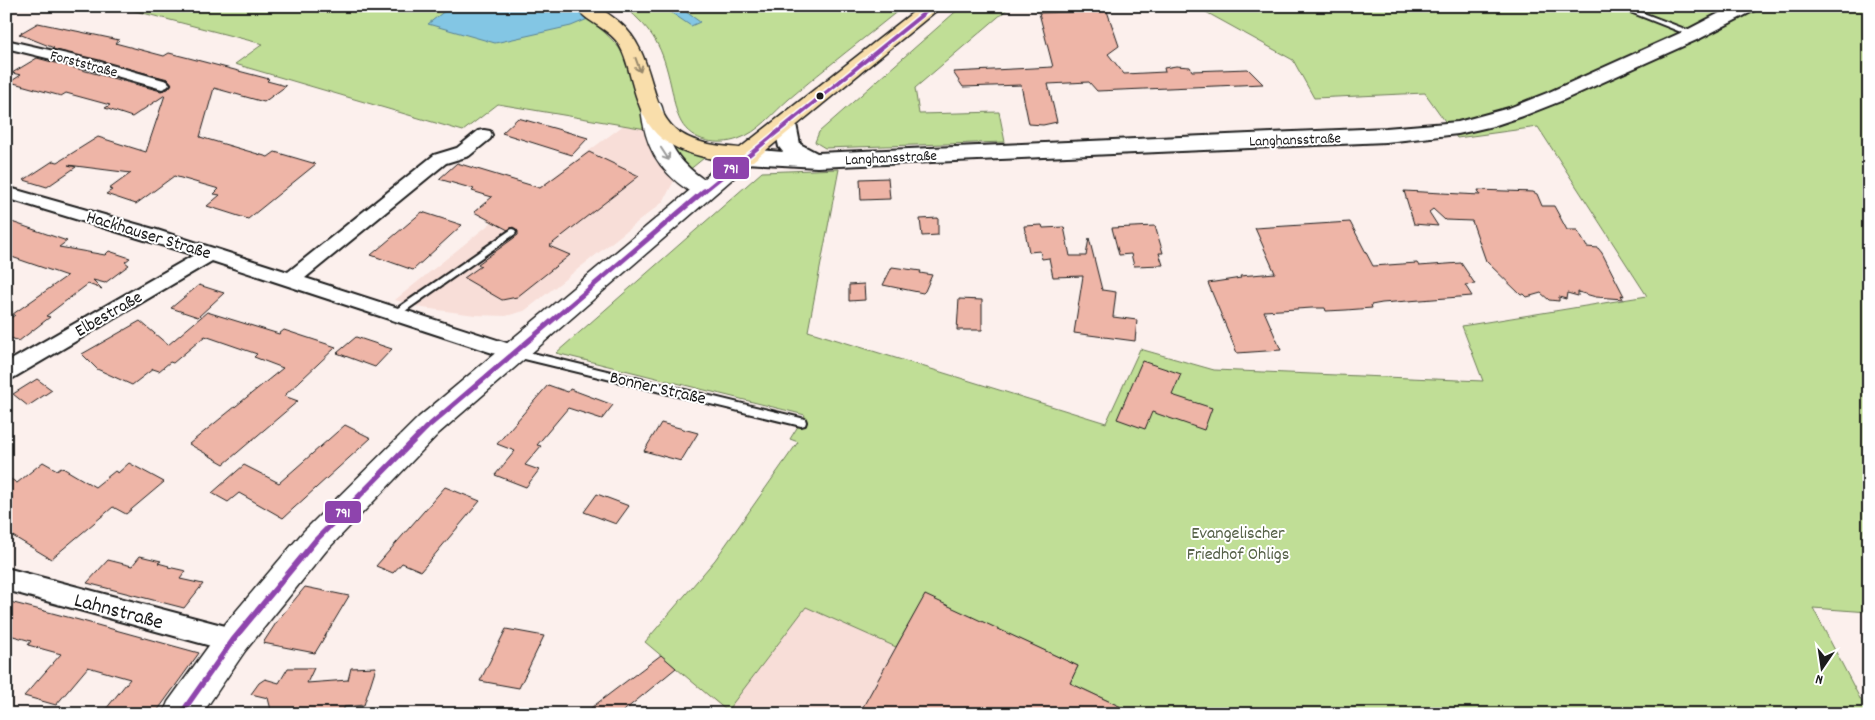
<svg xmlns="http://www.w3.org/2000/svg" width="1875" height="720" viewBox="0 0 1875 720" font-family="Dekko,sans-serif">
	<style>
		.built { fill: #f8ded8 }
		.green { fill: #c0de96; stroke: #6e7d59 }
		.water { fill: #83c6e4; stroke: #5a8294 }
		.building { fill: #eeb5a7; stroke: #1c1c1c }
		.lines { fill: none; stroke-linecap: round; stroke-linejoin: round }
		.service-casing { stroke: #1c1c1c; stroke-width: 4 }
		.minor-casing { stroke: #1c1c1c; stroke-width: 4 }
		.tertiary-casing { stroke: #1c1c1c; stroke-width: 4 }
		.secondary-casing { stroke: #1c1c1c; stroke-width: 3 }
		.primary-casing { stroke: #1c1c1c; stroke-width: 3 }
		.service { fill: #fff; fill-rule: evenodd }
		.minor { fill: #fff; fill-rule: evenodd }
		.tertiary { fill: #fff; fill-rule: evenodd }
		.secondary { fill: #fff; fill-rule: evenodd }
		.primary { fill: #f9deab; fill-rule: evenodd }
		.bus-1-far2-casing { stroke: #fff; stroke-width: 7 }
		.bus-1-far1-casing { stroke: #fff; stroke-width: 9 }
		.bus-1-casing { stroke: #fff; stroke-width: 9 }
		.bus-1-far2 { stroke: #8e44ad; stroke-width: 4 }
		.bus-1-far1 { stroke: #8e44ad; stroke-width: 5 }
		.bus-1 { stroke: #8e44ad; stroke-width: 5.5 }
		.oneway { stroke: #96876b }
		.oneway2 { stroke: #999 }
		.bus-dot { fill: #1c1c1c; stroke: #fff; stroke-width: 2 }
		.labels { text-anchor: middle; stroke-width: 4; stroke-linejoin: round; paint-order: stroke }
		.far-street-label { font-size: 15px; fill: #1c1c1c; stroke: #fff }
		.street-label { font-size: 18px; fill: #1c1c1c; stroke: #fff }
		.park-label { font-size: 18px; fill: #556047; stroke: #fff }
		.near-street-label { font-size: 21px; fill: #1c1c1c; stroke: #fff }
		.line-badge { stroke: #fff; stroke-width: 2 }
		.badge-label { font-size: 14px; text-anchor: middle; font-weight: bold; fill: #fff }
	</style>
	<rect width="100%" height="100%" fill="#fcf0ed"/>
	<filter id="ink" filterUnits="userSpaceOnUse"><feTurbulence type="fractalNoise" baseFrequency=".02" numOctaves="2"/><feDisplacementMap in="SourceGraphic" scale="10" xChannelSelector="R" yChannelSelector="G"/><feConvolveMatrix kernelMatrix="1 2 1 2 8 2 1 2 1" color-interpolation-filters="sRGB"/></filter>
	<g filter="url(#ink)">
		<path class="built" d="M624,125L646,129L675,179L663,202L531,306L524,311L506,316L475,315L423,308L395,300L492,222Z
			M757,501L925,596L1078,666L1071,683L1136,714H729L645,642L715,560Z"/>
		<path class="green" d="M116,6H566C584,16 602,28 616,44C632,63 639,104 646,129L498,104L463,131L235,64L263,44Z
			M624,6H904C866,37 826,67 789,99C773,113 759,132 738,139C719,146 692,142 681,122C675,111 674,98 671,86C662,46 655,33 624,6Z
			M962,6H1011L915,88L919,114L999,112L1005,142L825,148L815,142L819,132Z
			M1195,6H1869V612L1813,608L1868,714H1136L1070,683L1078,666L925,596L896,647L806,607L727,711L645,642L715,560L798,442L790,439L805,415L556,353L762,172L839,169L808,331L1106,423L1140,349L1214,370L1483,381L1462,326L1647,296L1538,127L1457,138L1425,93L1314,98L1293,60Z
			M665,141L704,158L688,171Z"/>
		<path class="water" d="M451,6H619L571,26L495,43L428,24Z
			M672,6H678L700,22L691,26L666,9Z"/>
		<path class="building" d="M1107,11L1119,46L1108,54L1124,74L1165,72L1164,68L1176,66L1190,67L1192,71L1248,69L1263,84L1097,91L1089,82L1048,84L1057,122L1043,125L1029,124L1021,85L963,87L953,72L1053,67L1039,13Z
			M38,23L119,40L115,43L164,56L169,53L189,58L269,79L267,81L286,86L264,102L214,88L200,137L268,157L275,152L316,164L248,219L207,206L220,195L214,194L219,189L174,176L136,204L106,194L112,190L109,189L131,173L68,165L76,167L47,187L24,180L53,161L58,162L98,137L146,152L165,95L132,117L105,108L110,105L66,93L61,96L10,82L21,75L12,73L37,58L161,91L168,89L172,84L168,79L52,49L54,48L19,34Z
			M518,118L557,129L588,138L572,155L502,133Z
			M589,152L639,176L549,246L570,255L517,297L502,300L464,278L481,266L478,264L518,235V231L513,227L508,230L474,212L492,197L472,191L474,189L439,179L457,163L540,188Z
			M888,178L890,199L861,200L860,179Z
			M1478,190L1533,192L1537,194L1542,206H1554L1567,230H1577L1587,247L1598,248L1602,253L1624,296L1621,295L1623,299L1596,297L1578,292V296L1567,293L1566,299L1559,297V301L1549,300L1541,293L1527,297L1524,294L1521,295L1486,261L1472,221L1445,220L1433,209L1429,212L1438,226L1414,224L1404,191L1480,195Z
			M422,212L462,225L413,270L371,255Z
			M938,218V235L922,236L920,219Z
			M6,220L67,241L59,247L105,255L109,251L130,258L125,262L129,265L105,283L93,280L102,289L88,284L46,316L50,317L19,341L6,336V321L15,315L13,314L67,276L6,255Z
			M1350,222L1373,266L1417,263L1419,266L1461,263L1475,284L1465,285L1472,296L1382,303L1371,305L1372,308L1346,310L1326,311L1325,308H1312L1264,311L1281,350L1237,353L1208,283L1241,278L1240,276L1275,273L1255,228Z
			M1042,225L1043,228L1064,227L1070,256H1086L1089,238L1102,290L1116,292L1113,317L1137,320L1135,341L1074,333L1083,276L1053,277L1049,258L1042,259L1040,251L1029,252L1024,226Z
			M1155,226L1163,253H1159L1163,265L1134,266L1131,254L1119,255L1112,228Z
			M892,267L921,271L920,273L932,275L925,291L923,293L883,285Z
			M864,284L865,300L849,301V285Z
			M199,285L224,293L198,317L171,308Z
			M959,299L982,300V330H957Z
			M207,312L279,334L284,330L336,347L284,396L298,401L224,464L189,444L283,368L254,357L257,354L205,336L173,363L170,362L159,371L153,369L132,385L97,369L82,354L140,321L168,345Z
			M356,337L392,349L375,367L337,353Z
			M1142,361L1181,374L1172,395L1212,408L1204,430L1152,412L1145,429L1117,419Z
			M37,379L52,390L28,406L13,394Z
			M548,385L568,392L570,389L613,405L602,419L568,408L537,445L541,446L525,465L539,470L526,487L495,475L515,451L497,444Z
			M661,423L698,433L681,461L644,451Z
			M345,425L371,438L283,518L239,493L228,502L212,493L244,465L279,483Z
			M43,462L57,470L61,467L95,487L115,471L118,473L129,463L164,482L126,514L113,507L51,559L6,532V476L17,483Z
			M445,487L480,501L421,571L402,563L393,573L376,566Z
			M597,494L629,506L616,524L584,512Z
			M140,556L161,561L158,563L169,566L168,567L186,571L180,579L203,584L184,608L87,583L108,560L132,566Z
			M305,587L349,596L315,653L263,643L278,620Z
			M925,595L1078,666L1070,683L1136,714H859Z
			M6,601L79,620L199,653L155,714H102L130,679L88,667L56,705L24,696L61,654L28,645L31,641L6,634Z
			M506,629L544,636L519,688L480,681Z
			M661,655L676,668L620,714H583Z
			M376,667L364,705L344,707V714H272L268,698L251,694L259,683L265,679L279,683L288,668H314L307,683L348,680L351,668Z"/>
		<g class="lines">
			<g class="service-casing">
				<path id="service" d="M1615,6H1625L1698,34L1691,36Z
					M512,229L515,230L516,232L515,234L398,316H392L390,314L392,312Z
					M516,349L801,418L805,419L806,422L805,425L801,426L512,356L511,353Z"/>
			</g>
			<g class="minor-casing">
				<path id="minor" d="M6,40L97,61L167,81L170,84L167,87L162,89L88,68L6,48Z
					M484,130L490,131L492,135L490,139L469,156L446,163L305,278L522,348L525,353L522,358L515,360L508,358L212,261L13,378L6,381V363L194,255L6,198V187L157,230L288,272L434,155L457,148L478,131Z
					M6,568L233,628L242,632L245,640L242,648L233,652L6,590Z"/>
			</g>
			<g class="tertiary-casing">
				<path id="tertiary" d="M1733,6H1757L1755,10L1701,38L1561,101L1523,116L1493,126L1458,134L1386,142L817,167L745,163L737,161L734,156L737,151L745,149L783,152L779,147L774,124L778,120L785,118L792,120L796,124L800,144L817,153L1386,128L1458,122L1509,108L1547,93L1687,30Z"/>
			</g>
			<g class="secondary-casing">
				<path id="secondary" d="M652,102L660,103C664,110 664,118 665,126C671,150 683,165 703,179C717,167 734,146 753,151L756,156L753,161L439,433L326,551L245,651L202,714H163L168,702L221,629L304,531L419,417L689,191C657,169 645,146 641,108L644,103Z"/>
			</g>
			<g class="primary-casing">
				<path id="primary" d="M575,6C599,6 600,7 619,22C656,53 647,104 675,129C693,144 718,146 740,148L921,6H942L753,161C737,165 716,160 700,156C654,144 643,123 631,79C628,67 625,54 618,43C607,27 585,22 575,6Z"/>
			</g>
			<use href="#service" class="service"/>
			<use href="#minor" class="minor"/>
			<use href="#tertiary" class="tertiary"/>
			<use href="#secondary" class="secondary"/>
			<use href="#primary" class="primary"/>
			<g class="bus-1-far2-casing">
				<path id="bus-1-far2" d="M702,193L933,6"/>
			</g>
			<g class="bus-1-far1-casing">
				<path id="bus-1-far1" d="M425,429L704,191"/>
			</g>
			<g class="bus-1-casing">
				<path id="bus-1" d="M181,714L233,640L315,541L426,428"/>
			</g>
			<use href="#bus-1-far2" class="bus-1-far2"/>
			<use href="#bus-1-far1" class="bus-1-far1"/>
			<use href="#bus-1" class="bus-1"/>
		</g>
		<defs><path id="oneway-shaft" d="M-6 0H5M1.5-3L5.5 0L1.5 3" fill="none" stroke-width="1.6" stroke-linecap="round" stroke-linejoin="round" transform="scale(1.25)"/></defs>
		<use class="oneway" href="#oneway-shaft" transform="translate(638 65) rotate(70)"/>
		<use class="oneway2" href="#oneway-shaft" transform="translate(665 154) rotate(57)"/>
	</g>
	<circle class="bus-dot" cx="820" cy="96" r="4.5"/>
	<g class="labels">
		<g class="far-street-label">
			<text transform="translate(84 63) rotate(15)" y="5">Forststraße</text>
			<text transform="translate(1295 139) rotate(-2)" y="5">Langhansstraße</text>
			<text transform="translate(891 157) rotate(-3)" y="5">Langhansstraße</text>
		</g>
		<g class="street-label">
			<text transform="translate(149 234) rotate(17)" y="6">Hackhauser Straße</text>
			<text transform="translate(108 313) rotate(-30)" y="6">Elbestraße</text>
			<text transform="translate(658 387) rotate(13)" y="6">Bonner Straße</text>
		</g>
		<g class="park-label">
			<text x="1238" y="538">Evangelischer<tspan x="1238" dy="21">Friedhof Ohligs</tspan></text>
		</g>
		<g class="near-street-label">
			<text transform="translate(119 610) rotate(15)" y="7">Lahnstraße</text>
		</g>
	</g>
	<g class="line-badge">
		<rect x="712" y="156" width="38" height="24" rx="5" fill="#8e44ad"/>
		<rect x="324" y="500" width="38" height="24" rx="5" fill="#8e44ad"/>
	</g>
	<g class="badge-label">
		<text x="731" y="173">791</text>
		<text x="343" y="517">791</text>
	</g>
	<rect width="1875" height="720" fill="none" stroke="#fff" stroke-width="25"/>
	<rect x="12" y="12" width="1850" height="695" fill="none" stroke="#1c1c1c" stroke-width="2" filter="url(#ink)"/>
	<g transform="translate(1822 668) rotate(193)" stroke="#ffffff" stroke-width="4" paint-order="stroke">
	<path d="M0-4L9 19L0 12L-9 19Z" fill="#1c1c1c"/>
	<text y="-8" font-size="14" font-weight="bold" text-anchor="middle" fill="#1c1c1c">N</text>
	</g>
</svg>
